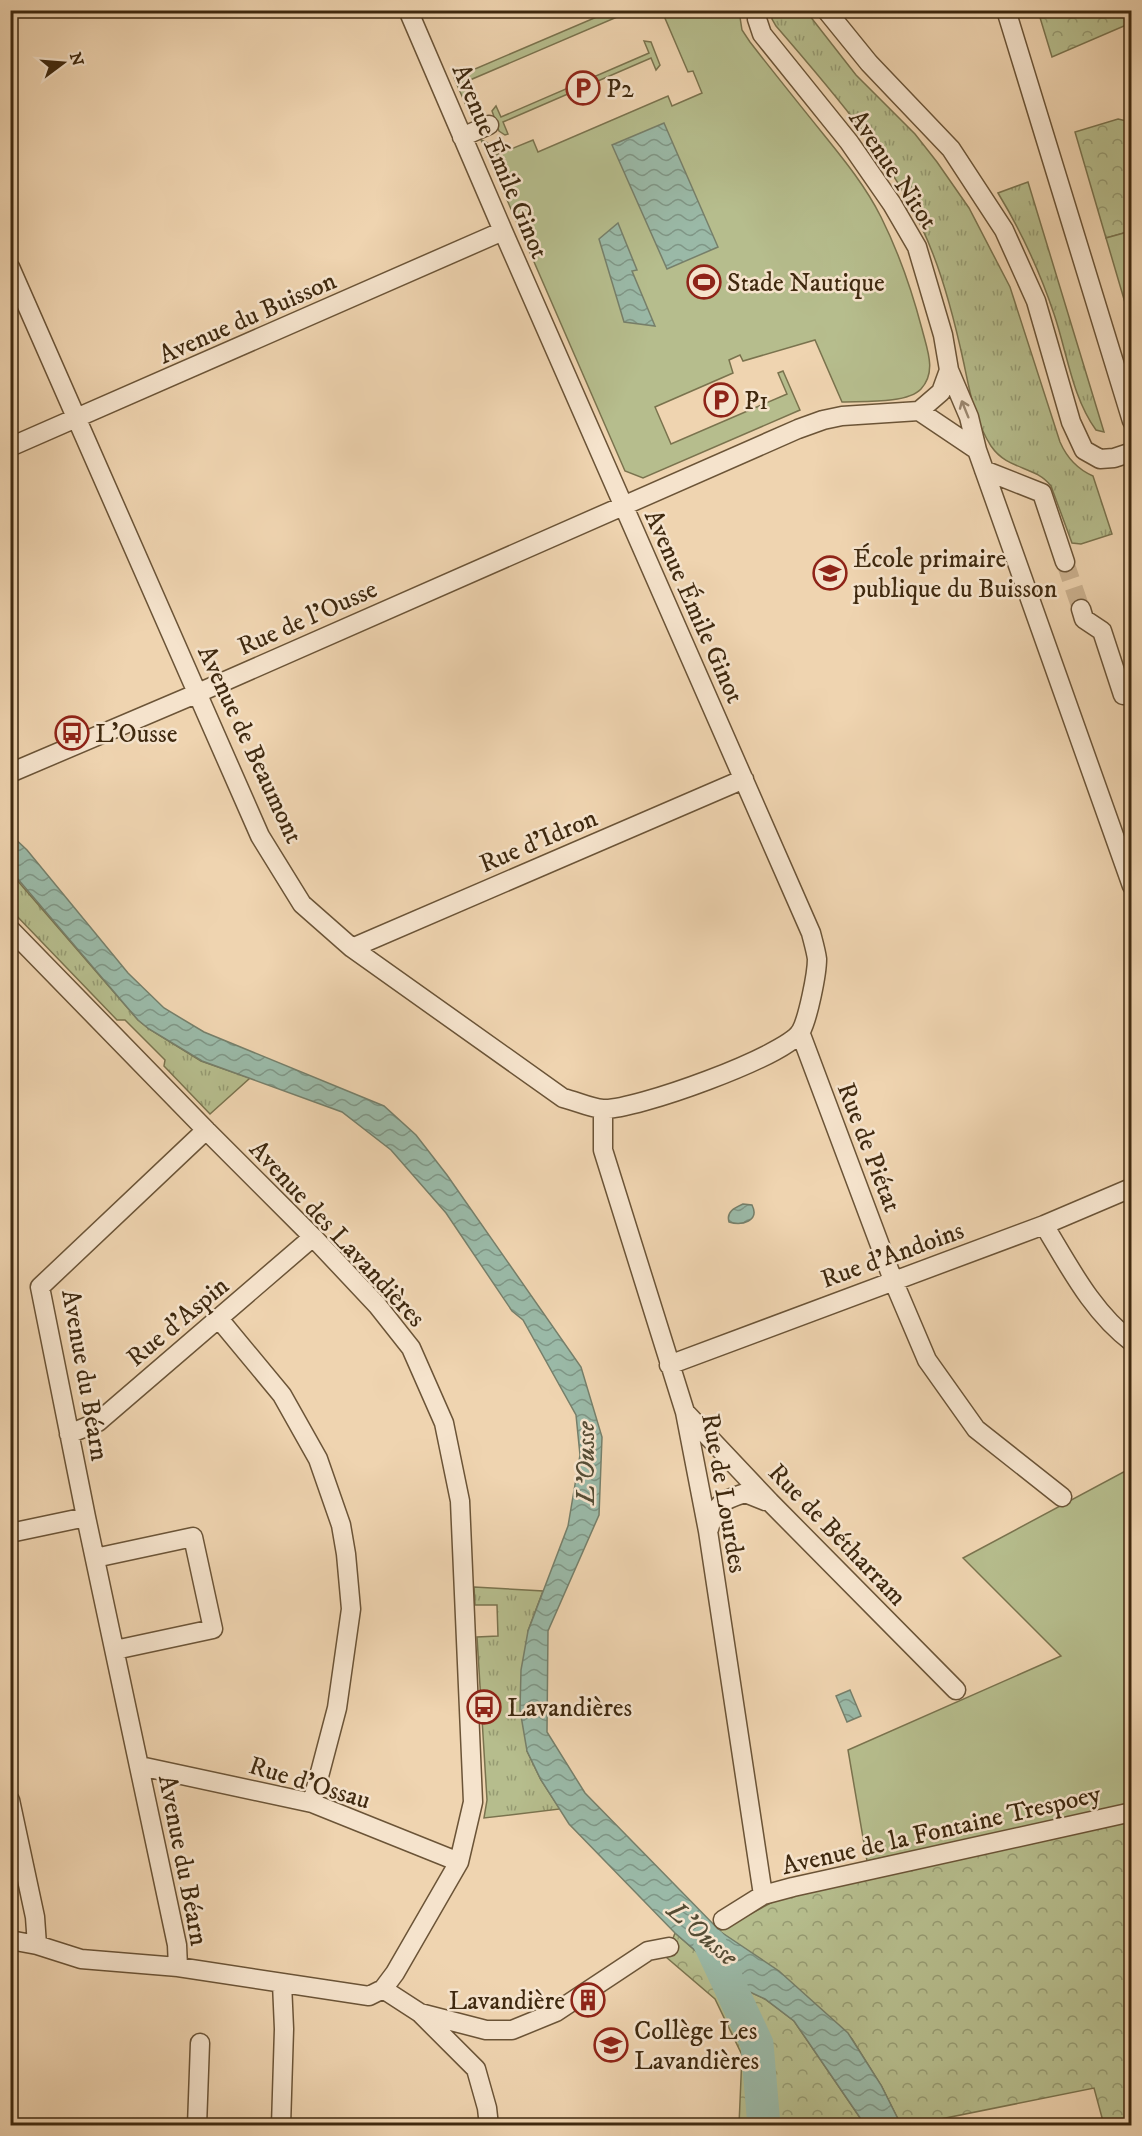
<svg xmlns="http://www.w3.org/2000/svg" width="1142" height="2136" viewBox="0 0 1142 2136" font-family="'IM FELL DW Pica',serif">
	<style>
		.grass { fill: url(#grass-tufts); stroke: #7a734e; stroke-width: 1.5 }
		.forest { fill: url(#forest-crowns); stroke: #7a734e; stroke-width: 1.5 }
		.garden { fill: #b6bd8d; stroke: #7a734e; stroke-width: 1.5 }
		.water { fill: url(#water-waves); stroke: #767f6a; stroke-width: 1.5 }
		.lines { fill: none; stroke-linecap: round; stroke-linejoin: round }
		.river { stroke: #9ab9a7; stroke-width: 33 }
		.minor-tunnel { stroke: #ccb290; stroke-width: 18; stroke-dasharray: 18 9; stroke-linecap: butt }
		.minor-casing { stroke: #6b5437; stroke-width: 21 }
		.minor { stroke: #f5e3cc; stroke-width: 18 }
		.oneway { stroke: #9a866e }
		.labels { text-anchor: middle; stroke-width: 5; stroke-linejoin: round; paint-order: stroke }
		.poi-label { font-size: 26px; fill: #3f290f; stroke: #f5e3cc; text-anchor: start }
		.street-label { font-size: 26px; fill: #3f290f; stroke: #f5e3cc }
		.water-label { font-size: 27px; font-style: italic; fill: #564d35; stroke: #f5e3cc }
	</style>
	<defs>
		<pattern id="grass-tufts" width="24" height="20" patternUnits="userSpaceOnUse" patternTransform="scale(1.5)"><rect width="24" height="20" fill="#b6bd8d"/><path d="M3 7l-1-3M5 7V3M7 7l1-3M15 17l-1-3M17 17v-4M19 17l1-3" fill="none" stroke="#959a72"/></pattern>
		<pattern id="forest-crowns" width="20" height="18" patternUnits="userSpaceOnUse" patternTransform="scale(1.5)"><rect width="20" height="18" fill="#b6bd8d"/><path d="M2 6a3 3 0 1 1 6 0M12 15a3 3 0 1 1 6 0" fill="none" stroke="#959a72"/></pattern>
		<pattern id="water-waves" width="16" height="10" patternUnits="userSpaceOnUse" patternTransform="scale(1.5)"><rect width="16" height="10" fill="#9ab9a7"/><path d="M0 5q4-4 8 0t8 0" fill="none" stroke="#7f9686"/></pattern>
	</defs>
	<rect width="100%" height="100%" fill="#efd4b0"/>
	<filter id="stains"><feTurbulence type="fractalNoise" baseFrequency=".00333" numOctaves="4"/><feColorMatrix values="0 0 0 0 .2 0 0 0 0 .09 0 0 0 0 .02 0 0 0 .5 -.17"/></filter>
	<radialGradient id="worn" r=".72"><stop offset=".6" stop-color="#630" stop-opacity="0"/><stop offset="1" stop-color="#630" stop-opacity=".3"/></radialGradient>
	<path class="grass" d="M772,10L806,11L856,75L915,134L937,162L969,208L1010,287L1060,442C1067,458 1077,469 1093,476L1112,534L1081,544L1072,543L1051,486C1035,465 1008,471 991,446C975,421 970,393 964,364C956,327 947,290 933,254C900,167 836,96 776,26L772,19Z
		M1028,182L1104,432L1096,430C1072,397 1067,352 1054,314C1040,272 1021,231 998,193Z
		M10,872L138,1020L149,1029L201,1061L250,1078L210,1114L164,1066L165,1060L125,1020H117L11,910Z
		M474,1587L543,1591L528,1631L527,1751L541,1780L560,1809L484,1818L487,1800L477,1637L498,1636L497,1605H475Z"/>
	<path class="forest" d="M1038,11H1131V23L1052,57Z
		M1118,119L1131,122V231L1106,238L1075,132Z
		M1131,1816V2125H1104L1094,2088L916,2124L901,2125L882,2087L852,2039L790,1982L719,1931L780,1898Z
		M675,1933L735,1985L765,1999L794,2021L865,2125H739L742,2055L715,1999L666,1957Z"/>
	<path class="garden" d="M613,10L631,11L463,83L476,114L473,121L454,78Z
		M659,11H739L742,30L750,42C774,73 799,104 824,135C845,161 866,187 881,217C899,253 912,291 922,329C927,349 937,372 921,389C907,404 862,401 842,402L815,340L743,361L740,355L729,360L733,373L655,407L671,444L787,394L778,373L783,371L800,410L643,478L625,471L481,140L488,143L494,156L533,140L538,152L668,96L672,106L702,93L693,71L688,72L664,16Z
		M644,41L651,42L660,65L656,70L651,58L503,122L508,134L505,135L499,131L492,111L496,106L501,117L649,53Z
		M1131,231H1132L1131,323L1106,238Z
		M1131,1468V1805L867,1861L848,1750L1061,1656L963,1558Z"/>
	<path class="water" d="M664,123L718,247L667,269L612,145Z
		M618,223L637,270L632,271L655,326L624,322L599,239Z
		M10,834L27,850L128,973L164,1008L204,1032L384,1106L416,1135L447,1175L581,1367L602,1437L599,1515L548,1631L547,1732L585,1793L721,1932L779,1971L848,2033L881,2085L901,2125H865L794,2021L765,1999L735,1985L675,1933L569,1824L541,1780L527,1751L520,1710L521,1670L528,1631L568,1526L580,1455L576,1415L523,1320L512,1311L446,1213L391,1150L342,1112L202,1061L149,1029L138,1020L11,871Z
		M743,1204L752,1205C760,1221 742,1226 729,1222C726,1212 734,1208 743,1204Z
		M850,1690L861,1716L847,1722L836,1696Z"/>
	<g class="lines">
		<path class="river" d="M710,1944L757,2044L764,2126"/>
		<path class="minor-tunnel" d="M1065,562L1081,609"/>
		<g class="minor-casing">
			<path id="minor" d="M826,10L869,63L951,149L1004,230L1036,301L1071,422L1084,450L1100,459L1114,458L1132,452
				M1006,10L1132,421
				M462,137L489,125
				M10,267L260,836L302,904L352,948L563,1098C576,1101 590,1108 603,1109C633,1111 787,1056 801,1031C808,1018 817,974 817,959C816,951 813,941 811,933L503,231L408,10
				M949,370L969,417L977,450L1132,886
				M919,411L977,450
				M10,447L503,231
				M984,470L1042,493L1065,562
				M1081,609L1084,619L1102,631L1123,695
				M10,773L198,693L798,429L823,420L842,416L919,411L941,392L949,370L943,335L917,247L892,204L849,142L762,34L757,19V10
				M10,929L206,1130L313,1237L377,1305L411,1348L444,1423L460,1501L473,1802L459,1862L395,1973L383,1989L369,1996L178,1967L81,1959L37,1945L10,1940
				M352,948L744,779
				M800,1032L893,1280L927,1360L976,1429L1062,1497
				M603,1109V1150L685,1412L708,1531L763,1895
				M1044,1225C1069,1266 1092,1312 1132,1342
				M219,1319L282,1395L318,1459L341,1525L346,1554L351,1609L337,1708L312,1803
				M669,1365L1044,1225L1131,1188
				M685,1412L770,1502L956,1690
				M69,1434L98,1422L313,1237
				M709,1529C716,1504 720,1501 745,1493L765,1501
				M10,1533L86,1517
				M95,1558L193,1537L213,1629L115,1650
				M140,1766L312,1803L459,1862
				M10,1800L35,1917L37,1945
				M723,1920L763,1895L793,1887L1132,1812
				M178,1967L177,1945L86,1517L40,1287L206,1130
				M383,1989L420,2013L476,2069L487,2108L489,2126
				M420,2013L486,2030H512L556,2012L648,1951L669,1947
				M197,2126L200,2043
				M281,2126L284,2029L282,1983"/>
		</g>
		<use href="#minor" class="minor"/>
	</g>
	<defs><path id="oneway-shaft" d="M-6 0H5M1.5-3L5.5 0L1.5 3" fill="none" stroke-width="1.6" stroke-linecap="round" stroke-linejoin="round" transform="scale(1.5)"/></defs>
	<use class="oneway" href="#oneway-shaft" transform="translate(965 409) rotate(-112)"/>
	<defs>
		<g id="parking-ring" transform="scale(1.725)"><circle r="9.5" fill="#f5e3cc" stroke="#8f2418" stroke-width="1.5"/><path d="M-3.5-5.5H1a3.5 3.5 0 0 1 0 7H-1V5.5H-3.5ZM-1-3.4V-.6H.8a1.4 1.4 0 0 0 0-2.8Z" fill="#8f2418"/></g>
		<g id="stadium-ring" transform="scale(1.725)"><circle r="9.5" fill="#f5e3cc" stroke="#8f2418" stroke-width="1.5"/><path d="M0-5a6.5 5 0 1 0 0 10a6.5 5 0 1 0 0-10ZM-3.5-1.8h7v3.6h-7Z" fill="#8f2418"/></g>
		<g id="school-ring" transform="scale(1.725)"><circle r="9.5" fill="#f5e3cc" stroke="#8f2418" stroke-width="1.5"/><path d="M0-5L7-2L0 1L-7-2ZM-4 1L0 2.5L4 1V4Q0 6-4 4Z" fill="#8f2418"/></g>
		<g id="bus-ring" transform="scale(1.725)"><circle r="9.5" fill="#f5e3cc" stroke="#8f2418" stroke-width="1.5"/><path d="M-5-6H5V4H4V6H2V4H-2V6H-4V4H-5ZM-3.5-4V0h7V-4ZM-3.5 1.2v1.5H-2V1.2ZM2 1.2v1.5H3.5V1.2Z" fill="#8f2418"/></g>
		<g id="building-ring" transform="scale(1.725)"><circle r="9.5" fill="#f5e3cc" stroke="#8f2418" stroke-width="1.5"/><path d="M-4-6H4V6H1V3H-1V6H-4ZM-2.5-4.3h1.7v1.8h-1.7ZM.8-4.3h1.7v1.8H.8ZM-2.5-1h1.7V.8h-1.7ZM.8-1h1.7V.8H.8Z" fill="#8f2418"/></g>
	</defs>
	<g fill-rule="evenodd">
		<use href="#parking-ring" x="583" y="88"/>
		<use href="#stadium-ring" x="704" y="282"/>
		<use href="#parking-ring" x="721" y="400"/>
		<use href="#school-ring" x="830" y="573"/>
		<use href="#bus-ring" x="72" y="733"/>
		<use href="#bus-ring" x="484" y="1707"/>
		<use href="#building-ring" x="588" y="2000"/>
		<use href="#school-ring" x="611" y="2045"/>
	</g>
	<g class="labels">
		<g class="poi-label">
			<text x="606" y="97">P2</text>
			<text x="727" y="291">Stade Nautique</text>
			<text x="744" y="409">P1</text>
			<text x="853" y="567">École primaire<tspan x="853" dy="30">publique du Buisson</tspan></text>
			<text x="95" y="742">L'Ousse</text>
			<text x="507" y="1716">Lavandières</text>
			<text x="565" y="2009" text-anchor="end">Lavandière</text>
			<text x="634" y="2039">Collège Les<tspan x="634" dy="30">Lavandières</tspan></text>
		</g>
		<g class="street-label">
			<text transform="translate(501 161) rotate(67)" y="9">Avenue Émile Ginot</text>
			<text transform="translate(894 169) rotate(56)" y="9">Avenue Nitot</text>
			<text transform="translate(247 317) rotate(-24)" y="9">Avenue du Buisson</text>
			<text transform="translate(695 606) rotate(66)" y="9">Avenue Émile Ginot</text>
			<text transform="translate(307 617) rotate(-24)" y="9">Rue de l'Ousse</text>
			<text transform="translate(251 744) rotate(65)" y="9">Avenue de Beaumont</text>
			<text transform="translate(538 840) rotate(-23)" y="9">Rue d'Idron</text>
			<text transform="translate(870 1147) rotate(69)" y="9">Rue de Piétat</text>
			<text transform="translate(338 1233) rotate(47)" y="9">Avenue des Lavandières</text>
			<text transform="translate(892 1254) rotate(-20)" y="9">Rue d'Andoins</text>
			<text transform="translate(177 1321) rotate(-40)" y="9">Rue d'Aspin</text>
			<text transform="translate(86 1375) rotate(80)" y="9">Avenue du Béarn</text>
			<text transform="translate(725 1493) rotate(80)" y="9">Rue de Lourdes</text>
			<text transform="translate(838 1534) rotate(46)" y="9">Rue de Bétharram</text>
			<text transform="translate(310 1782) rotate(17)" y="9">Rue d'Ossau</text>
			<text transform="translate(941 1829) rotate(-13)" y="9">Avenue de la Fontaine Trespoey</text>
			<text transform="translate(184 1860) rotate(79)" y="9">Avenue du Béarn</text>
		</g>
		<g class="water-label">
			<text transform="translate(585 1463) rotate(-90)" y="9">L'Ousse</text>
			<text transform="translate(703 1933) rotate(41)" y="9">L'Ousse</text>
		</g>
	</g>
	<rect width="1142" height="2136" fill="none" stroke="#efd4b0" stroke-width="36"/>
	<rect x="12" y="12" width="1118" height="2112" fill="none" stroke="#3f290f" stroke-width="3"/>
	<rect x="18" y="18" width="1106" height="2100" fill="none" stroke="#3f290f" stroke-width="1.5"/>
	<g transform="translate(63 63) rotate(74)" stroke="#f5e3cc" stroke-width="4.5" paint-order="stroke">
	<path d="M0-4.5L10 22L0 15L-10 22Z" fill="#3f290f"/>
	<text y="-9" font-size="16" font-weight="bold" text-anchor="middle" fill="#3f290f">N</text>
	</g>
	<rect width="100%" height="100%" filter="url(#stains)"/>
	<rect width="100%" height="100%" fill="url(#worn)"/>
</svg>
